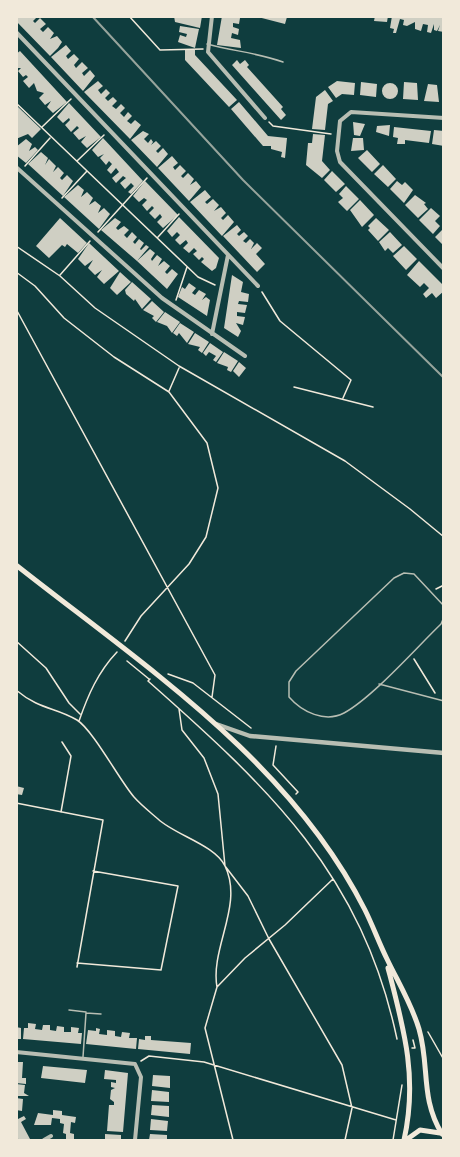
<svg xmlns="http://www.w3.org/2000/svg" width="460" height="1157" viewBox="0 0 460 1157" font-family="'Exo 2',sans-serif">
	<style>
		.building { fill: #cfcfc3 }
		.lines { fill: none; stroke-linecap: round; stroke-linejoin: round }
		.path { stroke: #f1e9da; stroke-width: 1.5 }
		.service { stroke: #b8beb3; stroke-width: 1.5 }
		.minor { stroke: #b8beb3; stroke-width: 4 }
		.tertiary { stroke: #b8beb3; stroke-width: 4.5 }
		.secondary { stroke: #f1e9da; stroke-width: 5 }
		.rail { stroke: #97a49c; stroke-width: 2 }
	</style>
	<rect width="100%" height="100%" fill="#0f3d3e"/>
	<path class="building" d="M16,16H38L33,21L35,23L40,18L46,24L40,29L43,32L48,27L54,33L50,39L57,36L62,42L58,48L50,56L16,21Z
		M174,16H202L200,28L175,22Z
		M222,16L240,18L239,24L233,23V27L239,29L238,35L232,33L231,38L240,40L241,48L217,45Z
		M254,16H283L287,17L285,24Z
		M375,16H388L387,22L374,21Z
		M392,16H444V32L438,31L440,25L437,31L434,30V24L431,33L427,32L428,25L423,24L421,31L415,29V22L407,26L403,25L404,20L400,19L396,33H393L394,29L390,28Z
		M180,26L199,29L195,48L178,42L180,35L186,37L187,34L179,32Z
		M66,45L71,51L66,56L68,59L74,54L79,59L74,65L76,68L82,62L88,68L82,73L84,76L90,70L95,76L83,91L51,57Z
		M185,50H195V55L237,100L229,107L185,60Z
		M20,51L67,102L53,113L47,107L51,101L45,105L39,98L44,93L37,91L34,83L29,88L23,81L28,77L26,75L23,77L18,71L21,68H16V54Z
		M237,60L240,64L245,60L249,65L247,67L283,107L281,109L286,115L281,120L232,65Z
		M98,81L103,86L98,90L101,94L106,89L110,93L105,98L108,101L113,97L117,101L112,106L116,109L121,104L125,108L120,113L124,117L128,112L132,116L127,121L131,124L135,120L141,125L130,139L84,92Z
		M337,81L355,83L354,95L342,94L336,98L328,87Z
		M361,82L377,84L376,97L360,95Z
		M404,82L417,83L418,100L403,99Z
		M382 91a8 8 0 1 1 16 0a8 8 0 1 1-16 0Z
		M428,84L437,85L439,102L424,101Z
		M325,90L333,101L328,104L325,130L312,129L316,97Z
		M239,102L268,136L287,138L285,158L281,157L282,152L271,149V146H263L231,109Z
		M69,103L101,137L87,148L81,142L86,136L79,140L73,133L79,128L77,126L71,132L65,125L70,120L69,118L63,123L57,117Z
		M16,105L41,129L32,138L28,134L16,139Z
		M353,122L365,124L360,136L354,135Z
		M390,125L389,136L376,132L377,126Z
		M394,127L431,131L429,143L405,140V144H397L398,138L393,137Z
		M434,130L444,131V146L432,144Z
		M143,131L149,134L144,139L148,143L151,139L153,142L151,145L156,141L161,146L156,151L158,153L163,148L168,154L157,167L131,140Z
		M313,134L325,135L322,161L330,170L322,178L306,165L308,143H312Z
		M103,138L143,181L131,194L128,192L134,186L131,183L125,189L120,183L126,178L123,176L116,183L112,178L119,172L116,168L111,174L107,170L112,164L109,161L106,165L100,158L104,154L98,157L92,150Z
		M353,138H363L364,150L351,151Z
		M26,139L32,144L29,151L35,147L38,150L26,163L16,155V147Z
		M367,150L380,164L372,172L358,158Z
		M41,152L48,158L45,165L49,159L56,166L53,172L58,167L64,173L60,178L62,180L67,175L73,181L63,196L28,164Z
		M172,156L178,163L173,167L175,170L180,165L186,171L181,176L183,178L188,173L194,179L190,185L196,181L201,187L189,201L158,168Z
		M383,165L396,179L388,187L374,174Z
		M332,171L345,184L336,192L324,180Z
		M145,181L178,215L163,228L157,222L162,217L160,214L155,219L149,213L154,208L152,206L147,211L142,205L147,200L144,198L139,202L133,196Z
		M397,181L402,185L405,182L413,190L404,203L390,189Z
		M78,185L84,190L81,197L87,192L93,198L89,205L95,201L101,206L98,213L104,208L110,214L99,229L64,197Z
		M346,186L359,199L347,211L338,202L343,198L339,194Z
		M205,190L211,197L205,202L207,204L213,199L219,205L214,211L221,207L226,213L221,218L223,220L228,215L234,222L222,236L190,202Z
		M415,195L426,203L424,204L428,209L418,218L405,205Z
		M360,200L374,215L362,227L350,210Z
		M431,208L440,216L435,221L440,226L433,234L419,220Z
		M179,217L219,258L216,268L212,271L201,262L204,259L202,257L199,260L193,254L197,251L194,248L189,253L183,248L188,243L186,240L180,245L175,240L180,235L177,232L172,237L167,231Z
		M60,218L87,243L78,253L67,244L65,247L62,245L49,258L36,246Z
		M115,218L121,222L116,228L118,230L124,226L129,230L124,235L127,238L132,232L137,237L133,242L135,244L139,239L144,243L140,249L141,250L146,245L149,247L137,261L101,230Z
		M376,218L389,230L378,241L368,230L370,228L368,226Z
		M237,225L241,230L237,234L239,236L244,232L248,236L243,241L246,243L250,239L254,243L251,249L257,243L262,248L256,254L265,264L257,272L223,236Z
		M442,230L444,231V246L435,237Z
		M390,232L402,245L393,253L388,248L385,251L379,242Z
		M89,243L119,271L104,284L97,277L102,270L95,275L88,268L93,260L85,266L78,259Z
		M404,246L417,259L406,270L393,256Z
		M150,249L155,253L151,259L152,261L157,255L162,259L158,266L164,261L170,266L165,272L167,274L172,269L178,274L167,289L137,261Z
		M419,261L444,286V291L436,298L432,293L426,298L423,294L429,288L424,283L420,287L407,275Z
		M120,272L131,282L117,295L110,288Z
		M232,275L243,282L241,292L249,294L248,302L239,301L238,304L247,305L245,313L237,312V316L245,317L243,325L236,323L241,331L238,337L224,328Z
		M132,282L151,299L142,309L135,299L134,301L126,294L125,290Z
		M189,283L196,288L192,293L195,295L199,290L206,294L202,300L206,297L210,300L207,316L178,297L182,287L185,289Z
		M152,301L164,312L156,322L152,318L154,316L143,310Z
		M165,312L180,322L172,333L167,326L157,322Z
		M180,323L194,332L187,343L179,333L177,336L173,333Z
		M195,333L209,342L202,353L198,350L200,347L188,344Z
		M210,343L223,352L216,362L213,360L216,356L209,352L206,356L203,353Z
		M224,352L238,361L231,372L227,370L228,367L217,363Z
		M239,362L246,368L239,377L233,371Z
		M16,786L24,788L22,795L16,794Z
		M28,1023L36,1024L35,1029L42,1030L43,1025H50V1030L56,1031L57,1026L64,1027V1032H71V1027L79,1028L78,1033H82L81,1044L23,1039L24,1028H28Z
		M16,1027L21,1028V1039H16Z
		M96,1028L100,1029L99,1034L107,1035V1030L115,1031V1036L121,1037L122,1032L130,1033L129,1038H137L136,1049L86,1044L88,1030L96,1031Z
		M145,1036H151V1040L191,1043L190,1054L138,1049L139,1039L145,1040Z
		M16,1062H23L22,1078H26V1084L16,1083Z
		M43,1066L87,1070L85,1083L41,1078Z
		M105,1070L128,1073L123,1132L107,1131L109,1105H114V1102L110,1099L111,1090L115,1088L111,1087V1082L116,1083V1080L104,1079Z
		M153,1075L170,1076V1088L152,1086Z
		M16,1084L25,1085L24,1093L29,1096H16Z
		M152,1090L169,1092V1102L151,1101Z
		M16,1098L23,1099L22,1111L16,1110Z
		M152,1105L169,1106V1117L151,1115Z
		M53,1110L62,1111V1115L76,1117L75,1123L71,1122L70,1133L74,1134V1140H66V1134L63,1133L64,1124L60,1123V1119L52,1118L51,1125H34L38,1113L53,1115Z
		M16,1116L18,1119L24,1116L26,1119L21,1122L30,1139L27,1140H19L16,1136Z
		M151,1119L168,1121L167,1131L150,1130Z
		M105,1134L121,1135V1140H105Z
		M150,1134L167,1135V1140H149Z"/>
	<g class="lines">
		<path class="path" d="M129,16L160,50L203,49
			M16,103L198,277L215,285
			M269,122L273,126L331,134
			M42,127L71,99
			M77,161L104,135
			M25,166L50,138
			M62,198L87,171
			M98,232L147,178
			M158,237L179,214
			M16,246L60,276L95,308L179,366L345,461L410,509L444,537
			M16,272L35,286L64,318L114,357L169,392L207,443L218,488L206,537L189,564L141,616L125,641
			M60,275L90,241
			M262,292L280,321L351,380L343,398
			M176,300L187,267
			M16,309L215,675L212,697
			M294,387L373,407
			M169,391L179,368
			M436,589L444,585
			M16,641L46,668L69,703L80,714
			M414,659L435,693
			M127,661L149,679
			M168,674L193,683L251,728
			M150,679L148,681C269,788 362,874 397,1039
			M16,690C40,710 55,707 77,720C93,730 120,781 134,797C141,805 150,812 158,819C175,835 215,845 225,866C244,905 210,948 217,987
			M179,709L182,730L204,758L218,794L225,866L248,896L269,939L342,1065L352,1108L345,1140
			M79,721C88,695 98,672 117,652
			M276,746L273,765L298,792L296,794
			M16,803L103,820L77,967
			M61,812L71,756L62,742
			M77,963L161,970L178,886L93,871
			M428,1032L444,1060
			M412,1048H415L413,1040
			M141,1061L149,1056L204,1062L396,1120
			M233,1140L205,1028L217,987L245,958L285,925L333,879
			M393,1140L402,1085"/>
		<path class="service" d="M207,44C233,51 258,53 283,62
			M444,606L414,574L404,573L394,578L296,671L289,682V697C302,712 325,723 344,713C373,697 416,648 441,624L444,617
			M379,684L444,701
			M69,1010L86,1012
			M83,1057L86,1013L101,1014"/>
		<path class="minor" d="M212,16L208,52L265,118
			M16,32L258,286
			M444,118L351,112L340,121L337,151L340,162L444,269
			M16,167L162,298L245,356
			M212,334L228,255
			M16,1052L135,1064L141,1077L135,1140
			M44,1140L51,1136"/>
		<path class="tertiary" d="M216,724L250,736L444,753"/>
		<path class="secondary" d="M16,565C144,666 290,761 365,910C373,926 379,943 387,959C398,982 412,1005 419,1029C430,1067 420,1098 442,1134
			M388,968C404,1029 418,1078 404,1140
			M406,1140L420,1130L440,1133"/>
		<path class="rail" d="M92,16L243,180L444,378"/>
	</g>
	<rect width="460" height="1157" fill="none" stroke="#f1e9da" stroke-width="36"/>
</svg>
